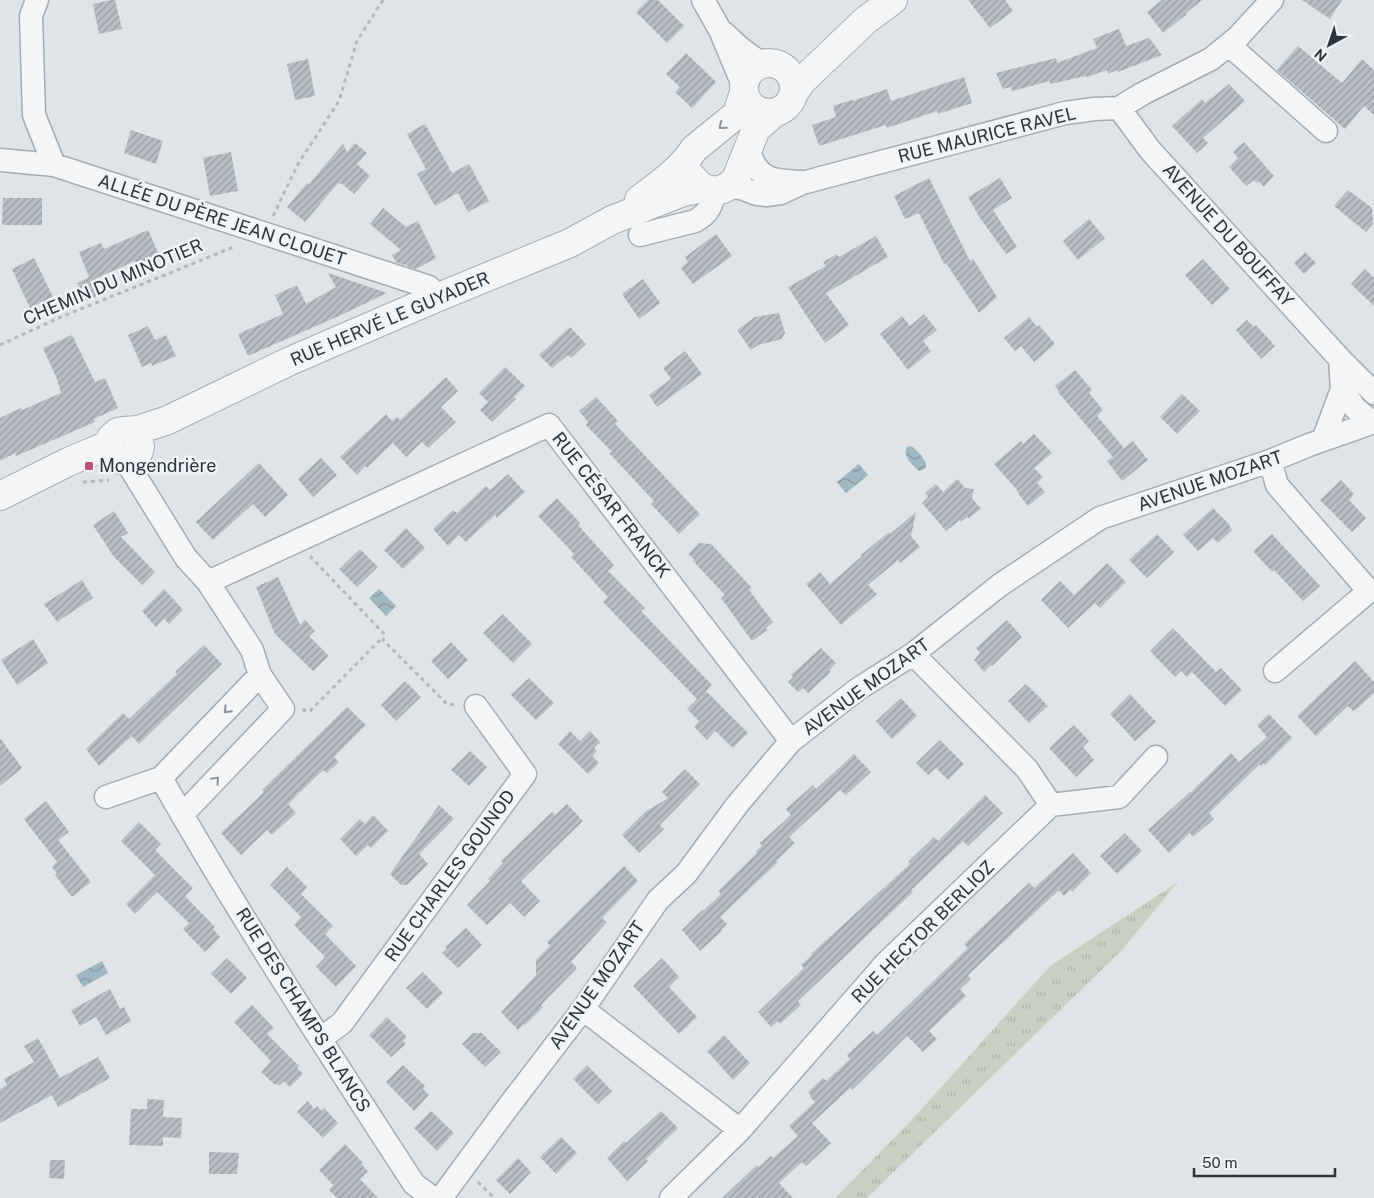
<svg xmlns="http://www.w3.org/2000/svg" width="1374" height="1198" viewBox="0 0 1374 1198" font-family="'Public Sans',sans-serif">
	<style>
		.grass { fill: url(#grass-tufts) }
		.water { fill: url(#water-waves) }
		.building { fill: url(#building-hatch) }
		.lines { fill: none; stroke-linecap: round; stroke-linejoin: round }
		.minor-casing { stroke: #a6acb1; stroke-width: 25 }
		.tertiary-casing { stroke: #a6acb1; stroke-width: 30 }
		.path { stroke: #b3b8bb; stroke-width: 3; stroke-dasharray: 4 4; stroke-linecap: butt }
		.minor { stroke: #f3f5f6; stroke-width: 22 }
		.tertiary { stroke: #f3f5f6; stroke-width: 28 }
		.oneway { stroke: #8f959a }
		.poi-dot { fill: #be5478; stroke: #f0f3f5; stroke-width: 2 }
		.labels { text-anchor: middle; stroke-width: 5; stroke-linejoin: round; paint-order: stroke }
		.street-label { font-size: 18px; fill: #2b353d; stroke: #f0f3f5 }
		.poi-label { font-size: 18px; fill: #2b353d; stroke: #f0f3f5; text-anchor: start }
	</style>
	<defs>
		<pattern id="grass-tufts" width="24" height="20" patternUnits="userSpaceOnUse" patternTransform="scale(1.25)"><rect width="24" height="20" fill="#c9d0c2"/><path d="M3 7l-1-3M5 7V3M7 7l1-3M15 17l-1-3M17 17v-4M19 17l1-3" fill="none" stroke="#adb3a8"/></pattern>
		<pattern id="water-waves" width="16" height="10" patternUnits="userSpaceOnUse" patternTransform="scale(1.25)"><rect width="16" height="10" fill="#a0b8c3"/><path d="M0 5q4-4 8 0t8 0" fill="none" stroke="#8396a0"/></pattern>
		<pattern id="building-hatch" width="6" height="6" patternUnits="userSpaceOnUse" patternTransform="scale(1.25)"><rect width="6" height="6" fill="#b8bfc4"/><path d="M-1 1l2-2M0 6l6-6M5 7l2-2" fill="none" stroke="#969ca0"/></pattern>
	</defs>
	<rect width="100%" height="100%" fill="#e0e4e7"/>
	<path class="grass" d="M1178,882L1122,950L867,1198H835L910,1122L1050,966Z"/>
	<path class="water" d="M911,446C915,448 927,460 926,466C926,467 925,468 925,469L919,471C912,465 902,456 907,447Z
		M859,464L868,475L846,493L837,482Z
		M379,589L396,606L386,616L369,598Z
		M102,961L108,973L83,987L76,975Z"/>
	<path class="building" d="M111,0H115L122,29L99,34L93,4Z
		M648,0H658L684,26L667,43L636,12Z
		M968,0H1005L1013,11L990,28Z
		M1162,0H1202L1186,13L1187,14L1163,33L1147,12Z
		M1302,0H1342L1330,19Z
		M1119,29L1126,46L1149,38L1162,55L1118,72L1117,70L1108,74L1107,70L1087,77L1086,76L1050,84V81L1012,91L1011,87L1003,89L996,73L1056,58L1057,63L1097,48L1093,39Z
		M1298,46L1342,83L1362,59L1374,70V115L1364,106L1345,129L1277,70Z
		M686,53L716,82L692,108L675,92L680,87L666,74Z
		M308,59L315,96L295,100L287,64Z
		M964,77L972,103L938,114L937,111L887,128L886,125L819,146L812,125L836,117L833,106L852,100L853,101L887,89L891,101Z
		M1229,84L1245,101L1203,138L1208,143L1197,153L1172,126L1202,99L1205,103L1212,97V98Z
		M425,124L452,173L469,164L489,201L468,212L458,193L435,206L417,174L426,169L407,134Z
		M131,130L163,141L156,164L124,153Z
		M1244,142L1274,176L1264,187L1258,181L1256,183L1254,180L1246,186L1229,167L1238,158L1233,152Z
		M355,143L367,153L357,164L370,176L354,194L341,183L339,184L338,183L305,222L287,207L307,183L309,184L343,144L347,152Z
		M231,152L238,191L210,196L203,158Z
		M929,178L970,261L973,259L997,297L979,313L946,263L944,264L919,213L905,219L894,196Z
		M1000,178L1012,198L993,210L1017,247L1006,254L980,218L968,197Z
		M1348,190L1372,208L1373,224L1366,232L1334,206Z
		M3,198H42V225H2Z
		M383,208L406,227L418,221L436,258L416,269L407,266L406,264L404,265L396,262L392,255L401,250L370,224Z
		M1089,219L1105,238L1078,260L1063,241Z
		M148,230L159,255L136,265L135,261L95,279L102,295L85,301L77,283L89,277L79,252L101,243L104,249Z
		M716,234L732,256L693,284L681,268L688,262L685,257Z
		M876,236L888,257L826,293L849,325L825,343L806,315L788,287L826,266L823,262L837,254L839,257Z
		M1305,252L1316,263L1304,274L1294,263Z
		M34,258L53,297L30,308L12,269Z
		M1203,259L1230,289L1212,305L1185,275Z
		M1365,269L1374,278V306L1351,284Z
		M328,273L387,293L339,316L248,356L238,334L283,314L275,295L297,285L306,304L336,287Z
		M643,279L660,303L639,319L622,294Z
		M779,313L785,333L782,339L758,345L751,350L737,330L755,317Z
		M924,314L937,330L923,341L931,351L908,370L880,334L902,316L910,326Z
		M1029,317L1037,327L1039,325L1055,344L1034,362L1021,346L1015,351L1004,338Z
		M1247,320L1254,327L1256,325L1275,346L1261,359L1236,330Z
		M148,326L155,340L166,335L176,356L152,366L151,363L142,367L128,335Z
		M570,327L586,344L571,358L568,355L552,368L539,355Z
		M72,335L95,382L105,378L118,408L94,419L95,422L16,456L15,453L0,461V418L21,408L22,410L61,393L57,379L43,348Z
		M685,351L702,374L657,407L649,395L671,379L663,368Z
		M505,367L525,386L514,397L516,399L492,422L480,410L488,402L479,393Z
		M1075,370L1092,390L1089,393L1103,410L1097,416L1124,448L1133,441L1148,460L1122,481L1107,461L1113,457L1058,392L1059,391L1055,386Z
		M446,377L458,391L441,407L456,422L428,448L422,442L406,457L393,443L367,468L365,466L357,475L340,457L386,414L392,421L397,417L400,420Z
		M1182,394L1200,411L1177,434L1160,417Z
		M596,397L618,421L615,424L700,514L679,534L651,504L654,501L609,453L612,452L586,425L588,422L579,411Z
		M1034,434L1052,453L1034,468L1043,477L1037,483L1045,492L1028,506L1017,492L1018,491L994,464L1021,441L1023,444Z
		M321,458L337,475L313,497L298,479Z
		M259,463L288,495L265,517L253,504L213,540L196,522Z
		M508,474L525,492L497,518L495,515L466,542L459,535L448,546L433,529L453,510L457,513L486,486L490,490Z
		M957,479L965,488L974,489L972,498L981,509L969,518L967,517L961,522L960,520L946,531L922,503L928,497L925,493L936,484L943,492Z
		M1341,480L1354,494L1349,500L1366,518L1352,532L1320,500Z
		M557,498L580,523L578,525L614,565L608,571L645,608L641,611L712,685L706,691L748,733L733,748L715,731L707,740L694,727L699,721L687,709L697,699L603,602L608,597L571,557L574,554L538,516Z
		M1213,508L1228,523L1232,530L1218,543L1213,538L1198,551L1183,535Z
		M114,511L128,533L121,537L155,572L142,585L114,557L93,525Z
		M916,512L911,536L920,547L900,563L898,560L868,585L877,594L841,625L806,584L820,572L830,584L862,556L861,555L889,532L890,534Z
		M406,528L425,548L403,569L384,550Z
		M1157,534L1174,552L1147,578L1129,560Z
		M1272,534L1320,586L1303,601L1274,570L1272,572L1253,551Z
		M699,543L711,544L752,588L749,590L773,622L766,628L767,630L752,641L721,598L725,595L693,561L694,559L688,554Z
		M360,549L378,567L357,587L339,569Z
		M1107,563L1126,582L1100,608L1095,603L1068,628L1041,600L1060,581L1074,595Z
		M278,577L300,625L305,620L315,631L309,636L329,656L313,671L275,634L256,587Z
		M82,580L93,598L57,622L44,604Z
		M164,589L183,610L169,624L164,619L156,627L142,611Z
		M503,614L532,644L513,663L483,633Z
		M1007,620L1022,637L992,666L991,665L984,672L974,660L980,653L976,648Z
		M1173,628L1216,672L1221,668L1242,690L1225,706L1192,672L1187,677L1181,671L1175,677L1150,651Z
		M33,639L48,663L17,685L1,660Z
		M451,642L468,660L448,679L431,661Z
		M204,645L222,664L139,744L132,736L99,766L86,749L123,713L129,719L177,674L175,672Z
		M821,648L836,663L829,670L831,672L808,693L803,688L798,692L788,682L793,677L791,675Z
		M1355,661L1374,682V693L1357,709H1356L1353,711L1348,706L1316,736L1297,716Z
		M529,678L554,703L536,720L511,695Z
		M405,681L421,697L396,721L381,705Z
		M1026,684L1048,706L1029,723L1008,701Z
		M1130,694L1156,722L1135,741L1110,714Z
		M901,698L917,716L892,739L876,721Z
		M347,707L366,725L334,757L339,762L327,773L323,770L288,804L296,813L272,835L267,830L241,855L221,833L264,792L262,790Z
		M1269,714L1292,738L1265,765L1264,763L1261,766L1260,764L1209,813L1214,819L1193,837L1190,833L1169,853L1148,830L1190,792V793L1231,753L1239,762L1267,737L1257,725Z
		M1074,725L1089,741L1083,747L1094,760L1076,777L1049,748Z
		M570,731L580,741L590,731L600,742L594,748L597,751L592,756L599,763L588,774L558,744Z
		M0,738L22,768L0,786Z
		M940,740L964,764L948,780L936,768L928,775L916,763Z
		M470,751L487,767L469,786L451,770Z
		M854,754L871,772L846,795L840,790L789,837L795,843L776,861L778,862L720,917L727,924L721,930L722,931L700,951L682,930L702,910H704L721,894L718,891L757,853L756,851L762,846L760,843L791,815L786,809L813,785L816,789Z
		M685,769L700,784L660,825L664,829L639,853L622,835L645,812L668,798L662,792Z
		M985,795L1003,813L968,846L963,841L911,890L913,892L798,1001L801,1005L780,1024L778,1021L771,1027L758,1012L804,968L801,965L812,955L811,954L910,864L908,862L934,837L938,841Z
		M46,801L69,832L58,840L91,882L72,897L55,875L57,873L52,867L57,862L24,819Z
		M567,804L583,821L521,881L540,901L524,917L510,903L487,925L467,905L490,881L488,879L503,863L501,861L552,812L555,815Z
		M439,805L454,819L419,854L428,864L407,885H401L390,874Z
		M373,815L388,831L371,848L368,845L356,856L340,839L360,819L365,824Z
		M139,822L161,844L155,850L193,888L185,896L215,927L213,929L220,937L205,952L183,929L189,923L157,892L135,914L126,904L155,875L121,841Z
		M1125,833L1142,851L1117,874L1100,856Z
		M1073,853L1091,873L1072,892L1070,890L1064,896L1059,890L968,975L971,979L960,989L966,996L929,1031L937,1039L923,1052L907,1036L852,1090L850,1088L812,1123L831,1143L806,1166L802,1162L779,1183L793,1198H722L757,1165L759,1167L771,1156L773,1158L798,1136L789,1126L815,1102L810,1097L811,1096L808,1092L823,1078L826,1081L850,1059L847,1055L873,1031L877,1035L968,948L964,944L1029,883L1034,888Z
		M624,866L638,881L602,918L607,922L571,962L577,968L541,1005L543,1007L525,1025L524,1024L518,1030L501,1012L536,975V960L550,946L547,942Z
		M287,867L307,887L301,894L333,926L325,934L356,966L336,987L316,967L325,957L294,925L301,917L270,885Z
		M466,928L482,945L458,968L442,953L447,949L445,947Z
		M227,958L247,978L231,994L211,974Z
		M662,958L679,977L669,987L697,1017L679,1034L633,986Z
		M423,972L443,993L427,1009L406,988Z
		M110,989L120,1009L124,1007L131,1021L106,1035L96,1017L80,1026L71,1010Z
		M252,1005L274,1028L267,1034L299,1066L297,1068L303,1074L290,1087L284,1081L280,1085L274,1084L261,1072L271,1061L234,1022Z
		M387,1017L407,1037L403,1041L406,1044L391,1057L369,1035Z
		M473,1033H482L501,1052L485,1067L462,1044Z
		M724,1035L750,1063L733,1080L707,1051Z
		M38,1038L60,1078L98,1057L110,1078L58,1107L52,1095L0,1123V1089L7,1085L4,1079L34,1062L24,1046Z
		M403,1065L425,1086L423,1089L429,1095L414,1111L386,1082Z
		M587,1065L612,1091L598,1104L573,1079Z
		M147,1099L164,1100L163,1117L182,1118L181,1138L163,1137V1146L129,1145L131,1109H147Z
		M308,1101L314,1109L317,1106L322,1111L324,1108L338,1123L323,1138L297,1112Z
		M431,1111L454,1133L437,1151L414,1128Z
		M661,1111L678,1128L646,1159L648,1161L627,1181L607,1158L624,1141L626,1143Z
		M561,1137L577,1153L556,1174L540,1157Z
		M345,1144L363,1163L361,1164L368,1171L360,1179L378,1198H337L329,1190L333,1185L319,1170Z
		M209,1152L239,1153L237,1174H209Z
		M518,1158L531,1172L510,1194L496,1180Z
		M50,1160H65L64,1179L49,1178Z"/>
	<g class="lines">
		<g class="minor-casing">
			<path id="minor" d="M37,0L31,16L34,115L54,165
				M703,0L720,30L743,85
				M724,33L739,47L762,64
				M1229,45L1326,131
				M1119,108L1150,150L1340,359
				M748,149C758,182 775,181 806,182L1065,113L1094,109L1119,108L1142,94L1211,59L1238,37L1272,0
				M0,160L54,165L429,287L436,298
				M728,187L741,188L757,194L766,195L781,193L800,184
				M640,235L695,221C708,214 713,205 714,190
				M1372,422L1355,408L1342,389L1340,359L1374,393
				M1323,440L1342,389
				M126,461L186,558L208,582L252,650L260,675L283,709L182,815
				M1270,461L1277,485L1369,591L1275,671
				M208,582L549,425L791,741
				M260,675L161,778C240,917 327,1050 414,1184L433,1198
				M106,797L161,778
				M1051,805L1119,797L1156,757
				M583,1009L740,1130L886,963L1051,805L1027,769L913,654
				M320,1039L342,1023L525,774L476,706
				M441,1198L508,1107L583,1009L658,900L686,874L737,805L791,741L858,689L913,654L1000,585L1100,518L1270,461L1309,445L1374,422
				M671,1198L740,1130"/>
		</g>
		<g class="tertiary-casing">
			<path id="tertiary" d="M744 88a25 25 0 1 1 50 0a25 25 0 1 1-50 0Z
				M794,93L802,81L866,20L893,0
				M692,177C705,194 722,195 736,179L756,129L774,113
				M639,200C658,185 681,170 694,149L737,114L744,92
				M128,431L137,437L140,446L139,451L133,458L126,461L121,460L113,456L109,447L111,438L118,432L123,431L138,430L168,420L290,361L436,298L570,243L612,220L683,192L704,188
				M0,496L68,462L101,448L109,447"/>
		</g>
		<path class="path" d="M273,216L298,164L339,101L357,41L383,0
			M0,345L61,317L236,246
			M83,482L109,480
			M310,556L385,635L383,640L447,704L456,705
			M302,710L310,711L379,641L383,640
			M478,1182L494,1198"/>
		<use href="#minor" class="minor"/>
		<use href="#tertiary" class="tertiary"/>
	</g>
	<defs><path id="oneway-chevron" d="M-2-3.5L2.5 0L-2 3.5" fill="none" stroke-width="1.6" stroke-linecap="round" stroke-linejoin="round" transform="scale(1.25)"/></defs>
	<g class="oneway">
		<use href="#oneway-chevron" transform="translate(722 126) rotate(141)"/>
		<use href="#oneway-chevron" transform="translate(227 710) rotate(134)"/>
		<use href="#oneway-chevron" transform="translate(216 780) rotate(-47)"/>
	</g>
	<rect class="poi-dot" x="84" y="461" width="10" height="10" rx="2.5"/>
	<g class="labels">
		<g class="street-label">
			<text transform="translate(987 135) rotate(-14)" y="6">RUE MAURICE RAVEL</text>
			<text transform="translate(222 220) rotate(18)" y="6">ALLÉE DU PÈRE JEAN CLOUET</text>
			<text transform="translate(1228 235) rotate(48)" y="6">AVENUE DU BOUFFAY</text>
			<text transform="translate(113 282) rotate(-23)" y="6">CHEMIN DU MINOTIER</text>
			<text transform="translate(390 319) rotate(-23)" y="6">RUE HERVÉ LE GUYADER</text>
			<text transform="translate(1210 481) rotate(-19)" y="6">AVENUE MOZART</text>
			<text transform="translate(611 505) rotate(52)" y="6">RUE CÉSAR FRANCK</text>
			<text transform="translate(866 687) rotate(-36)" y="6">AVENUE MOZART</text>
			<text transform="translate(450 876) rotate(-54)" y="6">RUE CHARLES GOUNOD</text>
			<text transform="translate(923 932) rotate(-45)" y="6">RUE HECTOR BERLIOZ</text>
			<text transform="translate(597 985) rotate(-55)" y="6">AVENUE MOZART</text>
			<text transform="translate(303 1010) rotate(58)" y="6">RUE DES CHAMPS BLANCS</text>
		</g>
		<g class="poi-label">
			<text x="99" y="472">Mongendrière</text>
		</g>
	</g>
	<g transform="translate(1329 45) rotate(220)" stroke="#f0f3f5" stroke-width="4" paint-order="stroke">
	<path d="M0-4L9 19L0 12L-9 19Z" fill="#2b353d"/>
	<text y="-8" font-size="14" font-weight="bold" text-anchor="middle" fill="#2b353d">N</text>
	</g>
	<path d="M1194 1168v8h141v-8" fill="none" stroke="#2b353d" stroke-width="2.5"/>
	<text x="1202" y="1168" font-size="15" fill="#2b353d" stroke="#f0f3f5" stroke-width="4" paint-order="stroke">50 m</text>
</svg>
